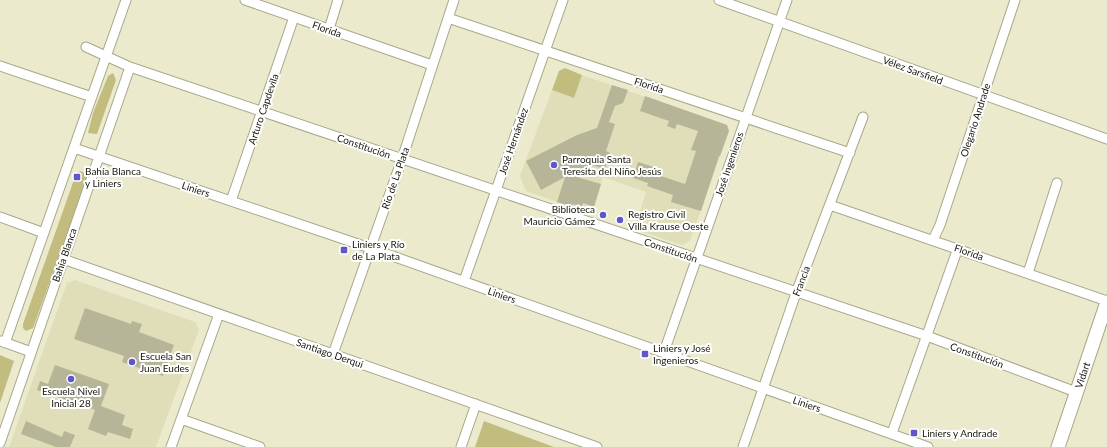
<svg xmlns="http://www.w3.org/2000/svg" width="1107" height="447" viewBox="0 0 1107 447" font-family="Lato,sans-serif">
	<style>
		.built { fill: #e0deb8 }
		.green { fill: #c2bd7e }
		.building { fill: #b6b598 }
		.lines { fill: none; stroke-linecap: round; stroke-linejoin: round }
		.street-casing { stroke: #a9a78b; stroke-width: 11 }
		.secondary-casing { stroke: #a9a78b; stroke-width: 15 }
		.street { stroke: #fff; stroke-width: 9 }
		.secondary { stroke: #fff; stroke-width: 13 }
		.poi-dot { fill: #5f55cd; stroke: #fff; stroke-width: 1.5 }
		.labels { text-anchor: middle; stroke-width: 4; stroke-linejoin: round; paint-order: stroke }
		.street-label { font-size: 10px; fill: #17160b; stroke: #fff }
		.poi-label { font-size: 10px; fill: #17160b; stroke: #fff; text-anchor: start }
	</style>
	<rect width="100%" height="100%" fill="#ebeacc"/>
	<path class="built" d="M582,75L727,125L729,131L690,241L682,245L634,229L646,192L603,177L592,214L526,191L520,176L552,90L574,98Z
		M75,280L195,322L199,330L156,447H9L67,283Z"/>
	<path class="green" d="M565,68L582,75L574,98L552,90L559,71Z
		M113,73L116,80L97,134L88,133L93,113L108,76Z
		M80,171L86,173L87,178L33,328L26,331L23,328V324L76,174Z
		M0,355L14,361L0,403Z
		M484,421L554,447H475Z"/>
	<path class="building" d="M612,85L628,90L623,103L615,106L609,122L615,124L606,151L610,153L605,169L591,165L570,175L601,184L594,207L583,203L582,207L573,204L572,207L557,202L565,177L541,190L526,161L577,135L597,128Z
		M645,96L727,125L729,131L720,156H719L701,211L671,202L673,195L647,186L648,183L633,178L638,162L654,167L653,171L661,173V176L685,184L696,151L691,150L698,131L677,124L675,129L667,126L669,121L640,111Z
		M85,308L131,324L132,321L142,324L139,332L174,345L163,376L122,362L124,356L74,339Z
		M55,365L109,384L101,406L125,415L122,425L133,429L130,439L108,432L106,436L88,429L95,410L37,390L40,381L48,384Z
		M26,421L62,437L64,431L75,435L70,447H56L21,434Z"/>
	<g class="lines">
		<g class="street-casing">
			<path id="street" d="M245,0L432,65
				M719,0L1107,139
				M448,18L850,153
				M329,29L338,0
				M86,47L130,67L927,336L1076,392
				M0,66L92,97
				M74,148L370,248L928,447
				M231,201L294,17
				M830,205L1107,301
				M0,217L44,233
				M933,240L940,225L1015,0
				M63,259L597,447
				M1028,273L1057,183
				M464,281L563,0
				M1,341L31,352
				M5,343L126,0
				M664,352L787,0
				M333,354L402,159L454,0
				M181,419L260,447
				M892,433L958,248
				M0,443L130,67
				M171,447L219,314
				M461,447L476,404
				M743,447L796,293L863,117"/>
		</g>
		<g class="secondary-casing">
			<g id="secondary">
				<path id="s1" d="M1058,447L1107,302"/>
			</g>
		</g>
		<use href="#street" class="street"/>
		<use href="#secondary" class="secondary"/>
	</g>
	<g class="poi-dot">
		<circle cx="554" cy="165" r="4"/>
		<rect x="73" y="173" width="8" height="8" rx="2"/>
		<circle cx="603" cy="215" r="4"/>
		<circle cx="620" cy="220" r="4"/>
		<rect x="340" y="246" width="8" height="8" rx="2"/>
		<rect x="641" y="350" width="8" height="8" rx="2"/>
		<circle cx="132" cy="362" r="4"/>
		<circle cx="71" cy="379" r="4"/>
		<rect x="910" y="429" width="8" height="8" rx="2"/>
	</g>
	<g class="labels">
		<g class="street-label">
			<text transform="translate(327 29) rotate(19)" y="4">Florida</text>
			<text transform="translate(913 70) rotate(20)" y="4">Vélez Sarsfield</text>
			<text transform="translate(649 85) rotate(18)" y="4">Florida</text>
			<text transform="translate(263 109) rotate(-71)" y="4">Arturo Capdevila</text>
			<text transform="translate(975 120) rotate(-72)" y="4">Olegario Andrade</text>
			<text transform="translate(513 141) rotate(-71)" y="4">José Hernández</text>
			<text transform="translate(364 146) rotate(19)" y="4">Constitución</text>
			<text transform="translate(729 164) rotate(-71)" y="4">José Ingenieros</text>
			<text transform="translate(395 178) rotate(-71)" y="4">Río de La Plata</text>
			<text transform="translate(196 189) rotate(18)" y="4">Liniers</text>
			<text transform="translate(671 250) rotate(19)" y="4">Constitución</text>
			<text transform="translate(969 252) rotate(19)" y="4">Florida</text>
			<text transform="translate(64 255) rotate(-71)" y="4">Bahía Blanca</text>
			<text transform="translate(801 281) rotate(-69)" y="4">Francia</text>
			<text transform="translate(502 295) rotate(19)" y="4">Liniers</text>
			<text transform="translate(330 353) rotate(19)" y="4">Santiago Derqui</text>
			<text transform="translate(977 355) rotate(20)" y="4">Constitución</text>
			<text dy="4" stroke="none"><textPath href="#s1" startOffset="76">Vidart</textPath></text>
			<text transform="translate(807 404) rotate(19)" y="4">Liniers</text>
		</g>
		<g class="poi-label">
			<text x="562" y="163">Parroquia Santa<tspan x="562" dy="12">Teresita del Niño Jesús</tspan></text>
			<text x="85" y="175">Bahía Blanca<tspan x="85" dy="12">y Liniers</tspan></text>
			<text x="595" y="213" text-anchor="end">Biblioteca<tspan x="595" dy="12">Mauricio Gámez</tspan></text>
			<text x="628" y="218">Registro Civil<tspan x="628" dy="12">Villa Krause Oeste</tspan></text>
			<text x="352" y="248">Liniers y Río<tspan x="352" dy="12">de La Plata</tspan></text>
			<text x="653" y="352">Liniers y José<tspan x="653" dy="12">Ingenieros</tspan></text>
			<text x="140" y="360">Escuela San<tspan x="140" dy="12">Juan Eudes</tspan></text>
			<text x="71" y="395" text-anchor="middle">Escuela Nivel<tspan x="71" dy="12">Inicial 28</tspan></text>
			<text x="922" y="437">Liniers y Andrade</text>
		</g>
	</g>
</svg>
